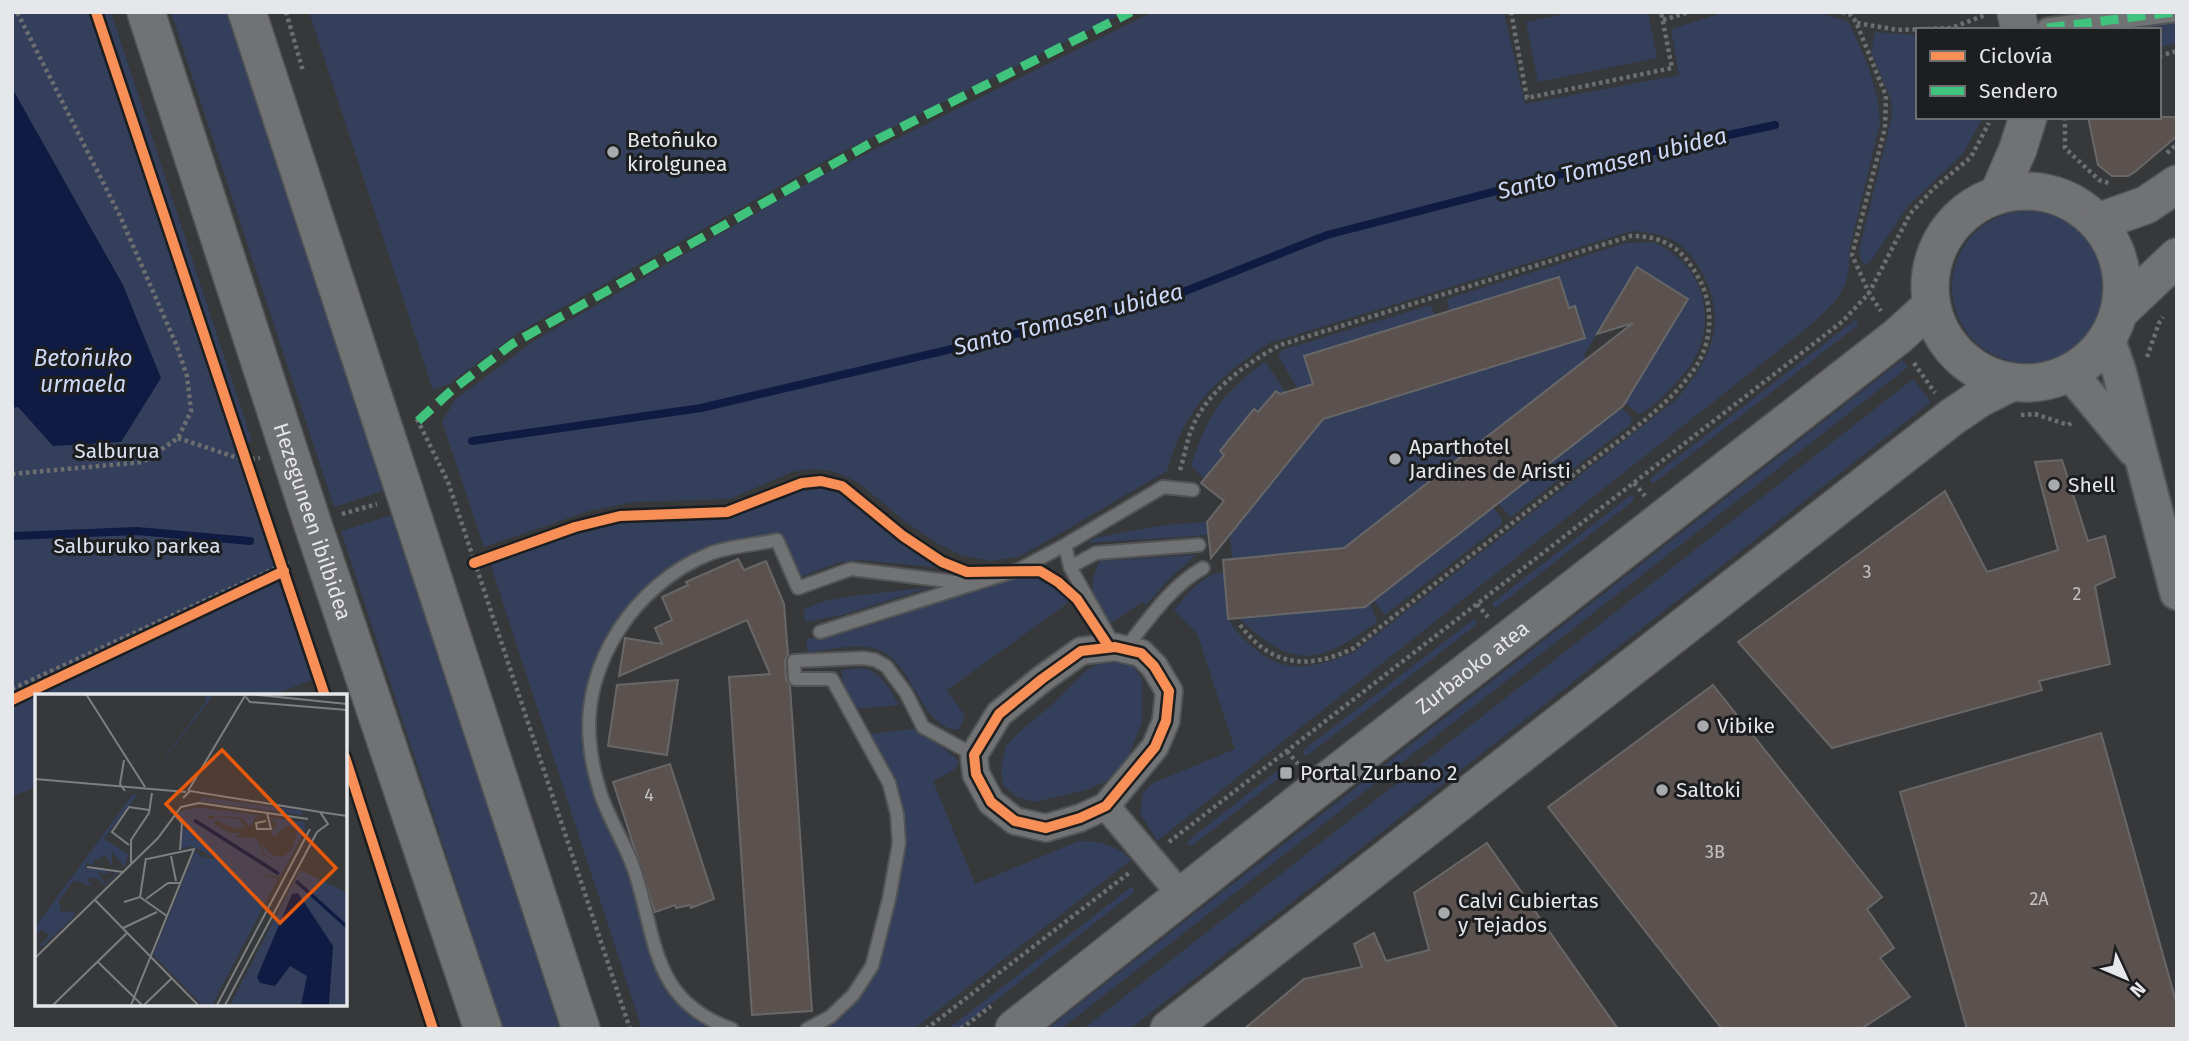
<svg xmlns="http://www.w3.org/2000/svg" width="2189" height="1041" viewBox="0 0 2189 1041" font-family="'Fira Sans',sans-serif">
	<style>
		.green { fill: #34405b }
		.water { fill: #0f1b42 }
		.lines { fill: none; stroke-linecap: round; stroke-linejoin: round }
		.stream { stroke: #0f1b42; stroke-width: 8 }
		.building { fill: #5b514f; stroke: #686768; stroke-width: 2 }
		.service-casing { stroke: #535456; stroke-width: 16 }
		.pedestrian-casing { stroke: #535456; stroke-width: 23 }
		.minor-casing { stroke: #535456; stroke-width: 30 }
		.tertiary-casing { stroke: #535456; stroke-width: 37 }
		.secondary-casing { stroke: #535456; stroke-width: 40 }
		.path { stroke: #6d6e70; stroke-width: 4.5; stroke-dasharray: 3.5 3.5; stroke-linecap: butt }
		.service { stroke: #717274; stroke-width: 12 }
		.pedestrian { stroke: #717274; stroke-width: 19 }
		.minor { stroke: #717274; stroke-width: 26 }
		.tertiary { stroke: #717274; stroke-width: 33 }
		.secondary { stroke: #717274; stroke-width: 37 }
		.quiet { stroke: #40c37c; stroke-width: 9; stroke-dasharray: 18 9; stroke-linecap: butt }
		.cycleway-casing { stroke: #1d1e20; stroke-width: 15 }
		.cycleway { stroke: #f78f57; stroke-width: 10 }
		.poi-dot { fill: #a8aaac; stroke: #1d1e20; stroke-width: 2.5 }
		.labels { text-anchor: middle; stroke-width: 6; stroke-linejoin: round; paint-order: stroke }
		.number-label { font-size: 18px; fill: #c3c2c3 }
		.poi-label { font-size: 21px; fill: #e6e7ea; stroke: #1d1e20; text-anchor: start }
		.park-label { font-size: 21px; fill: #dae1f1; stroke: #1d1e20 }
		.street-label { font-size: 21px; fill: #e6e7ea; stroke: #1d1e20 }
		.water-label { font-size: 23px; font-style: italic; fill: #cbd8f7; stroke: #1d1e20 }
		.inset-river { fill: none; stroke: #0f1b42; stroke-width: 3.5 }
		.inset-road { fill: none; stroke: #7c7e80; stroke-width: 2 }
		.view { fill: #e8590c; fill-opacity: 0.15; stroke: #e8590c; stroke-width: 3.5 }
		.inset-edge { fill: none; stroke: #e6e7ea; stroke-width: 3.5 }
	</style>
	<rect width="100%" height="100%" fill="#36383a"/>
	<path class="green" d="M12,12H91L312,680L270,696H37V787L12,796Z
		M102,12H111L252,441L244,444Z
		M171,12H228L385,490L334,507Z
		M309,12H1126L832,157L519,332L449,384L433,390Z
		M1153,12H1504L1525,104L1679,75L1671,29L1725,12H1817L1849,22L1869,68L1878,101L1880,123L1849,252C1851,292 1835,302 1807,328L1157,841L1140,813L1143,793L1153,783L1235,749L1197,633L1174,610C1188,594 1201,574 1224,572C1225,585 1224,611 1230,621C1235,632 1246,641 1255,649C1288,677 1316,666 1353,653L1677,399C1691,381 1704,365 1711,343C1723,310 1706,266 1679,244C1666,234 1647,232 1632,231L1269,343C1216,379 1185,406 1167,471L1021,556L991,561L961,555L942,546L907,523L859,483L833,471L812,469L792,472L730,499L634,502L589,511L484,547L442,421L456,399L534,341L815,179Z
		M1572,12H1648L1657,58L1538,82L1526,22Z
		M2177,20V43L2159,48V30H2102Z
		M1875,32L1918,35V117H1983L1963,154L1909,205L1871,261L1866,265L1861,261L1859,250L1892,116L1891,99L1871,52Z
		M1952 287a76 76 0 1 1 152 0a76 76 0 1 1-152 0Z
		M1653,242C1693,259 1713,297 1702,340C1698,359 1682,377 1669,390C1660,400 1651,408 1639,414L1625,403L1688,299L1637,268L1584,355L1591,368H1575L1351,543L1352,558L1335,549L1232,559L1230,534L1323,419L1579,319L1575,307L1569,308L1559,277L1455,309L1454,333L1447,299L1626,243Z
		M1431,305L1435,316L1305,356L1313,384L1298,389L1278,356L1282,350Z
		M1855,320L1858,322L1857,326L1654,483H1651L1650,480L1652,477Z
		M1902,360L1908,367L1061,1029H1047Z
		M1265,361L1286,393L1289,401L1275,391L1204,479L1191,465C1211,409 1219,398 1265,361Z
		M1913,379L1931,402L1130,1029H1083Z
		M1620,407L1632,418L1631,424L1512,516H1509L1498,503Z
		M817,485C851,492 864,510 889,531C906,546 924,557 943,568L859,560L837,563L801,577L783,537C760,538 742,544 721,551C706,555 688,558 675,566C620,598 583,666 583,731C584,779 615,831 631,877C647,926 645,974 687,1011C695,1018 705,1023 714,1029H642L490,563C538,541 591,521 644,518C671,516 699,520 725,516C758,511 785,490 817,485Z
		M1631,495L1634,497L1633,501L1496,608L1494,607L1492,605L1495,601Z
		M1493,507L1502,520V524L1385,615L1374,601Z
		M392,515L560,1029H503L341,531Z
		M1207,522L1209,535L1088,543L1094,538L1164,525Z
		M1196,555L1170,578L1146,605L1142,602L1111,623C1094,598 1085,591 1100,561Z
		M1028,573L1040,575L1072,600L947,690L965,716L962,724L957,730C919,726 914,663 879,650C858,642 829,650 808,653L806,639L836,635L862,628Z
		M932,587L842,615L805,622L804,609L825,601L852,596Z
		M1370,603L1377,622C1320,664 1293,671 1239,618L1361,607V605Z
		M1474,619L1477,621L1476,625L1308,755H1305L1303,752L1306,748Z
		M1117,662L1131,663L1142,679V722L1127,760L1109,780L1086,790L1034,802L1017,797L1003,785L1001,767L1006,746L1019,732L1054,703L1084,672L1098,664Z
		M863,668C883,673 889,689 899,705L853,709L846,697L841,670Z
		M914,729C926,738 953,752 959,762L954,770L933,781L975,884L1079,841C1101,841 1116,845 1131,860L914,1029H818L877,967L904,830L900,800L891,775L867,734Z
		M1281,768L1284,771L1283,775L1192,846L1189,845L1187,843L1190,839Z
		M1131,887L1134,889L1133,893L959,1029H948Z"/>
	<path class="water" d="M12,88L123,285L161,378L121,442L53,446L18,407L12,408Z"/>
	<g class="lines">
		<path class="stream" d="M472,441L701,408L1168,298L1327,235L1635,155L1775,125
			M12,536L137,531L250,541"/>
	</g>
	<path class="building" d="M2088,117H2177V136L2136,171L2128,176H2112L2098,165Z
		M1637,267L1688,299L1623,406L1365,607L1228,619L1223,560L1344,548L1633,323L1597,334Z
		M1559,277L1569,308L1575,306L1585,338L1323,419L1211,558L1207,522L1224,501L1201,483L1224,455L1220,451L1254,409L1258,412L1276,391L1280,394L1313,384L1304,356Z
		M2062,460L2088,541L2105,536L2115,577L2095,586L2110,664L2039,681L2042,690L1832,748L1738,642L1945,491L1987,572L2058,550L2035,462Z
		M738,559L744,570L766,561L784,604L788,655L785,661L786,679L790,686L812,1011L752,1015L729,677L770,674L747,620L619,676L625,638L662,644L655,628L672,620L662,597L688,585L686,582Z
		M678,680L667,755L608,746L617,685Z
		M1713,685L1882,897L1867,909L1894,948L1880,958L1910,997L1861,1029H1722L1548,807Z
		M2101,733L2177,1005V1029H1967L1900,792Z
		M670,764L714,899L691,908L690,905L676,908L675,905L655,912L613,782Z
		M1487,843L1618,1029H1244L1304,979L1362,967L1354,944L1374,933L1386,961L1429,950L1414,893Z"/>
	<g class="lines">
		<g class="service-casing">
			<path id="service" d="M1070,567L1065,545L1163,487L1193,490
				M820,632L1018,570L1065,545
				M1115,647L1070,567L1096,553L1199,545
				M1125,649C1148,620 1171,586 1203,568
				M732,1029C652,1001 657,941 635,872C626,845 610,821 601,795C596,779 591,759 590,743C581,663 637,583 709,554C729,546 755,545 777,540L798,588L851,569L972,584
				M807,1029L830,1017L853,995L872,966L889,899L899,843L897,814L889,783L832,679H795L794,661L863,658L875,660L886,666L906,693L923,727L974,755"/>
		</g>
		<g class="pedestrian-casing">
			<path id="pedestrian" d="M2047,28L2174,12"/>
		</g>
		<g class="minor-casing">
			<path id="minor" d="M1115,647L1141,653L1154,666L1169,691L1166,721L1155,747L1106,806L1080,818L1046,828L1015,821L991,802L976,774L974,755L999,714L1042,679L1081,651Z
				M1106,806L1182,896"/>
		</g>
		<g class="tertiary-casing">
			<path id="tertiary" d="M2108,339L2119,371L2177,593
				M2071,374L2134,450"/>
		</g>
		<g class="secondary-casing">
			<g id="secondary">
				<path id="s1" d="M146,12L312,522L483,1029"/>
				<path d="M247,12L581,1029"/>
				<path d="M2016,12L2020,30"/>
				<circle cx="2026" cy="287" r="96"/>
				<path d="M1998,195L2018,149L2028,117"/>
				<path d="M2098,222L2146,205L2177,184"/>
				<path d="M2120,311L2177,257"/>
				<path id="s2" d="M1014,1029L1304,799L1898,336L1931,306"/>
				<path d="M1169,1029L1952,417L1980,398L2010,383"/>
			</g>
		</g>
		<path class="path" d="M286,12L303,71
			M1511,12L1527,98L1672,68L1661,12
			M1842,12L1851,15L1856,22L1886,96L1885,128L1852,255L1869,293L1881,311
			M1663,20L1689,12
			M1857,23L1898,30L1951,28L1985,15
			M2159,56L2177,51
			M2065,117V148L2099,180L2109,183
			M2167,153L2177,144
			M2147,357L2159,323L2163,317
			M1914,363L1935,393
			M2021,415L2035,414L2068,425L2073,422
			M417,419L448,482L630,1029
			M178,438L244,460L260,458
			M1180,470C1184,458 1186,445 1190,433C1205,392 1244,365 1280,345L1631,236C1664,236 1682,248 1698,277C1714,305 1713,341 1695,368C1669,407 1613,444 1576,473C1502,531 1428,589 1354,648C1307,671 1269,666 1238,622
			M12,474L143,462L178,438L191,411L187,376L176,344L120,216L17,12
			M1634,483L1645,496
			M342,514L377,504
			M1477,604L1488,617
			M12,689L291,561
			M1287,751L1298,764
			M1169,842L1843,321L1869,293L1910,214L1934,188L1971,157L1989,123
			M926,1029L1129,873
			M961,1029L991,1006"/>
		<use href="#service" class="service"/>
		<use href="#pedestrian" class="pedestrian"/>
		<use href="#minor" class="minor"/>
		<use href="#tertiary" class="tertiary"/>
		<use href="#secondary" class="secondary"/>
		<path class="quiet" d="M2047,28L2174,12
			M418,421L452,390L512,344L878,139L1131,12"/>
		<g class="cycleway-casing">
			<path id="cycleway" d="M96,12L325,696
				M474,563L575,527L620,516L727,512L802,483L821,481L842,486L903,536L942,562L967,572L1040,571L1058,582L1077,599L1109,647
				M1115,647L1141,653L1154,666L1169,691L1166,721L1155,747L1106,806L1080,818L1046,828L1015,821L991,802L976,774L974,755L999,714L1042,679L1081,651Z
				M12,700L284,571
				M345,757L433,1029"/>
		</g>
		<use href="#cycleway" class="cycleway"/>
	</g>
	<g class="poi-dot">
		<circle cx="613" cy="152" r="7"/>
		<circle cx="1395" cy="459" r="7"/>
		<circle cx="2054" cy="485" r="7"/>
		<circle cx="1703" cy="726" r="7"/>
		<rect x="1279" y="766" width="14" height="14" rx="3.5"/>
		<circle cx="1662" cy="790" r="7"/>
		<circle cx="1444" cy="913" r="7"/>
	</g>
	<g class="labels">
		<g class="number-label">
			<text x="1867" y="578">3</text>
			<text x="2077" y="600">2</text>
			<text x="649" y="801">4</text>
			<text x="1715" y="858">3B</text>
			<text x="2039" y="905">2A</text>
		</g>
		<g class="poi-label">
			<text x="627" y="147">Betoñuko<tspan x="627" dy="24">kirolgunea</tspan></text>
			<text x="1409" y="454">Aparthotel<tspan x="1409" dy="24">Jardines de Aristi</tspan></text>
			<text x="2068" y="492">Shell</text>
			<text x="1717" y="733">Vibike</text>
			<text x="1300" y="780">Portal Zurbano 2</text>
			<text x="1676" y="797">Saltoki</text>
			<text x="1458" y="908">Calvi Cubiertas<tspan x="1458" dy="24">y Tejados</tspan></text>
		</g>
		<g class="park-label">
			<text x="117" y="458">Salburua</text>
			<text x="137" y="553">Salburuko parkea</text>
		</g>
		<g class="street-label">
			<text dy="7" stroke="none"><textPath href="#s1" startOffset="536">Hezeguneen ibilbidea</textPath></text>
			<text dy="7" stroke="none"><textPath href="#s2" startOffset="584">Zurbaoko atea</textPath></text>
		</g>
		<g class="water-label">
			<text transform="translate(1612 163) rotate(-14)" y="8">Santo Tomasen ubidea</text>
			<text transform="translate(1068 319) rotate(-14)" y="8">Santo Tomasen ubidea</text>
			<text x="83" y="366">Betoñuko<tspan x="83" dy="26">urmaela</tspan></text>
		</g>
	</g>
	<g transform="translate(35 694)">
		<rect width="312" height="312" fill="#36383a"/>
		<path d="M169,0H179L110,91L171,7ZM98,100L102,101L69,145L93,160L90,173L77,158V172L70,161L66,163L69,173L66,165H60L58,172L51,168V175L72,176L71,181L63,177L70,190L80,180L77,176L73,180L74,176L84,177L70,192L62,184H51L57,193L39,186L24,207L26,218L39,217L40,221L7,253L0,244L7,250L14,241L7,235L0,242V233ZM166,103L267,117V121L165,107ZM168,114L230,122L221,123L215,133L206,123L173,122L174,126L182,123L205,125L210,134L199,135L181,126L179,130L196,139H208L200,143L222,144L228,160L245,171L229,159L226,148L237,161L247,163L256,157L263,136L252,131L239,143L236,138L242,130L232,123L268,128L271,134L245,183L226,180L243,185L177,311H167L118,261L160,157L167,163L182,165L157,152L145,155L147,136L156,135L143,120L151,115ZM265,176L311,198V311H195Z" fill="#34405b"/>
		<path d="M263,199L298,252L294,311H266L272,282L255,272L240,292L225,289L222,283L257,200Z" fill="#0f1b42"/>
		<path class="inset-river" d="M159,126L244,180M261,187L312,233"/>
		<path class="inset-road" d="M51,0L110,93M215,0L312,10M211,3L215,8L312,16M89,66L85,90L90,97M0,85L151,98M153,97L211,0M148,104L155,97L285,118L293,130L282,138M285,118L312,122M140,121L147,129L145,156M231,127L221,129L222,135H236L232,119M94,151L77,138L94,113L114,116M136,162L141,187M96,169V146L114,119L117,99M52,173L88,178M105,203L111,164M111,205L133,189H145M60,206L163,311M89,208L105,203L132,222M88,234L122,218M0,264L123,144L146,113L164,109L273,125M63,268L107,311M18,311L92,239M96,311L159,155L112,165M109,311L137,284M182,311L275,135M190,311L282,138"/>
		<path class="view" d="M187,56L301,174L245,229L131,110Z"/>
		<rect width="312" height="312" class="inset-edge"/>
	</g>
	<rect width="2189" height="1041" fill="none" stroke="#e6e7ea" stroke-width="28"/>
	<rect x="1916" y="28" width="245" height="91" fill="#1d1e20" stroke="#6d6e71" stroke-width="2"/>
	<rect x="1930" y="51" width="35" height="10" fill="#f78f57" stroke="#6d6e71" stroke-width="2"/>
	<text x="1979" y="63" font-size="21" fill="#e6e7ea">Ciclovía</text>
	<rect x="1930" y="86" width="35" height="10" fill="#40c37c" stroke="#6d6e71" stroke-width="2"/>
	<text x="1979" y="98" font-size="21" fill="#e6e7ea">Sendero</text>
	<g transform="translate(2126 978) rotate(134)" stroke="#1d1e20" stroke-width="5" paint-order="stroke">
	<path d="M0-5L12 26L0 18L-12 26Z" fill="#e6e7ea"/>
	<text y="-10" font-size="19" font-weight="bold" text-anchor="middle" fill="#e6e7ea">N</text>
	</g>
</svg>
